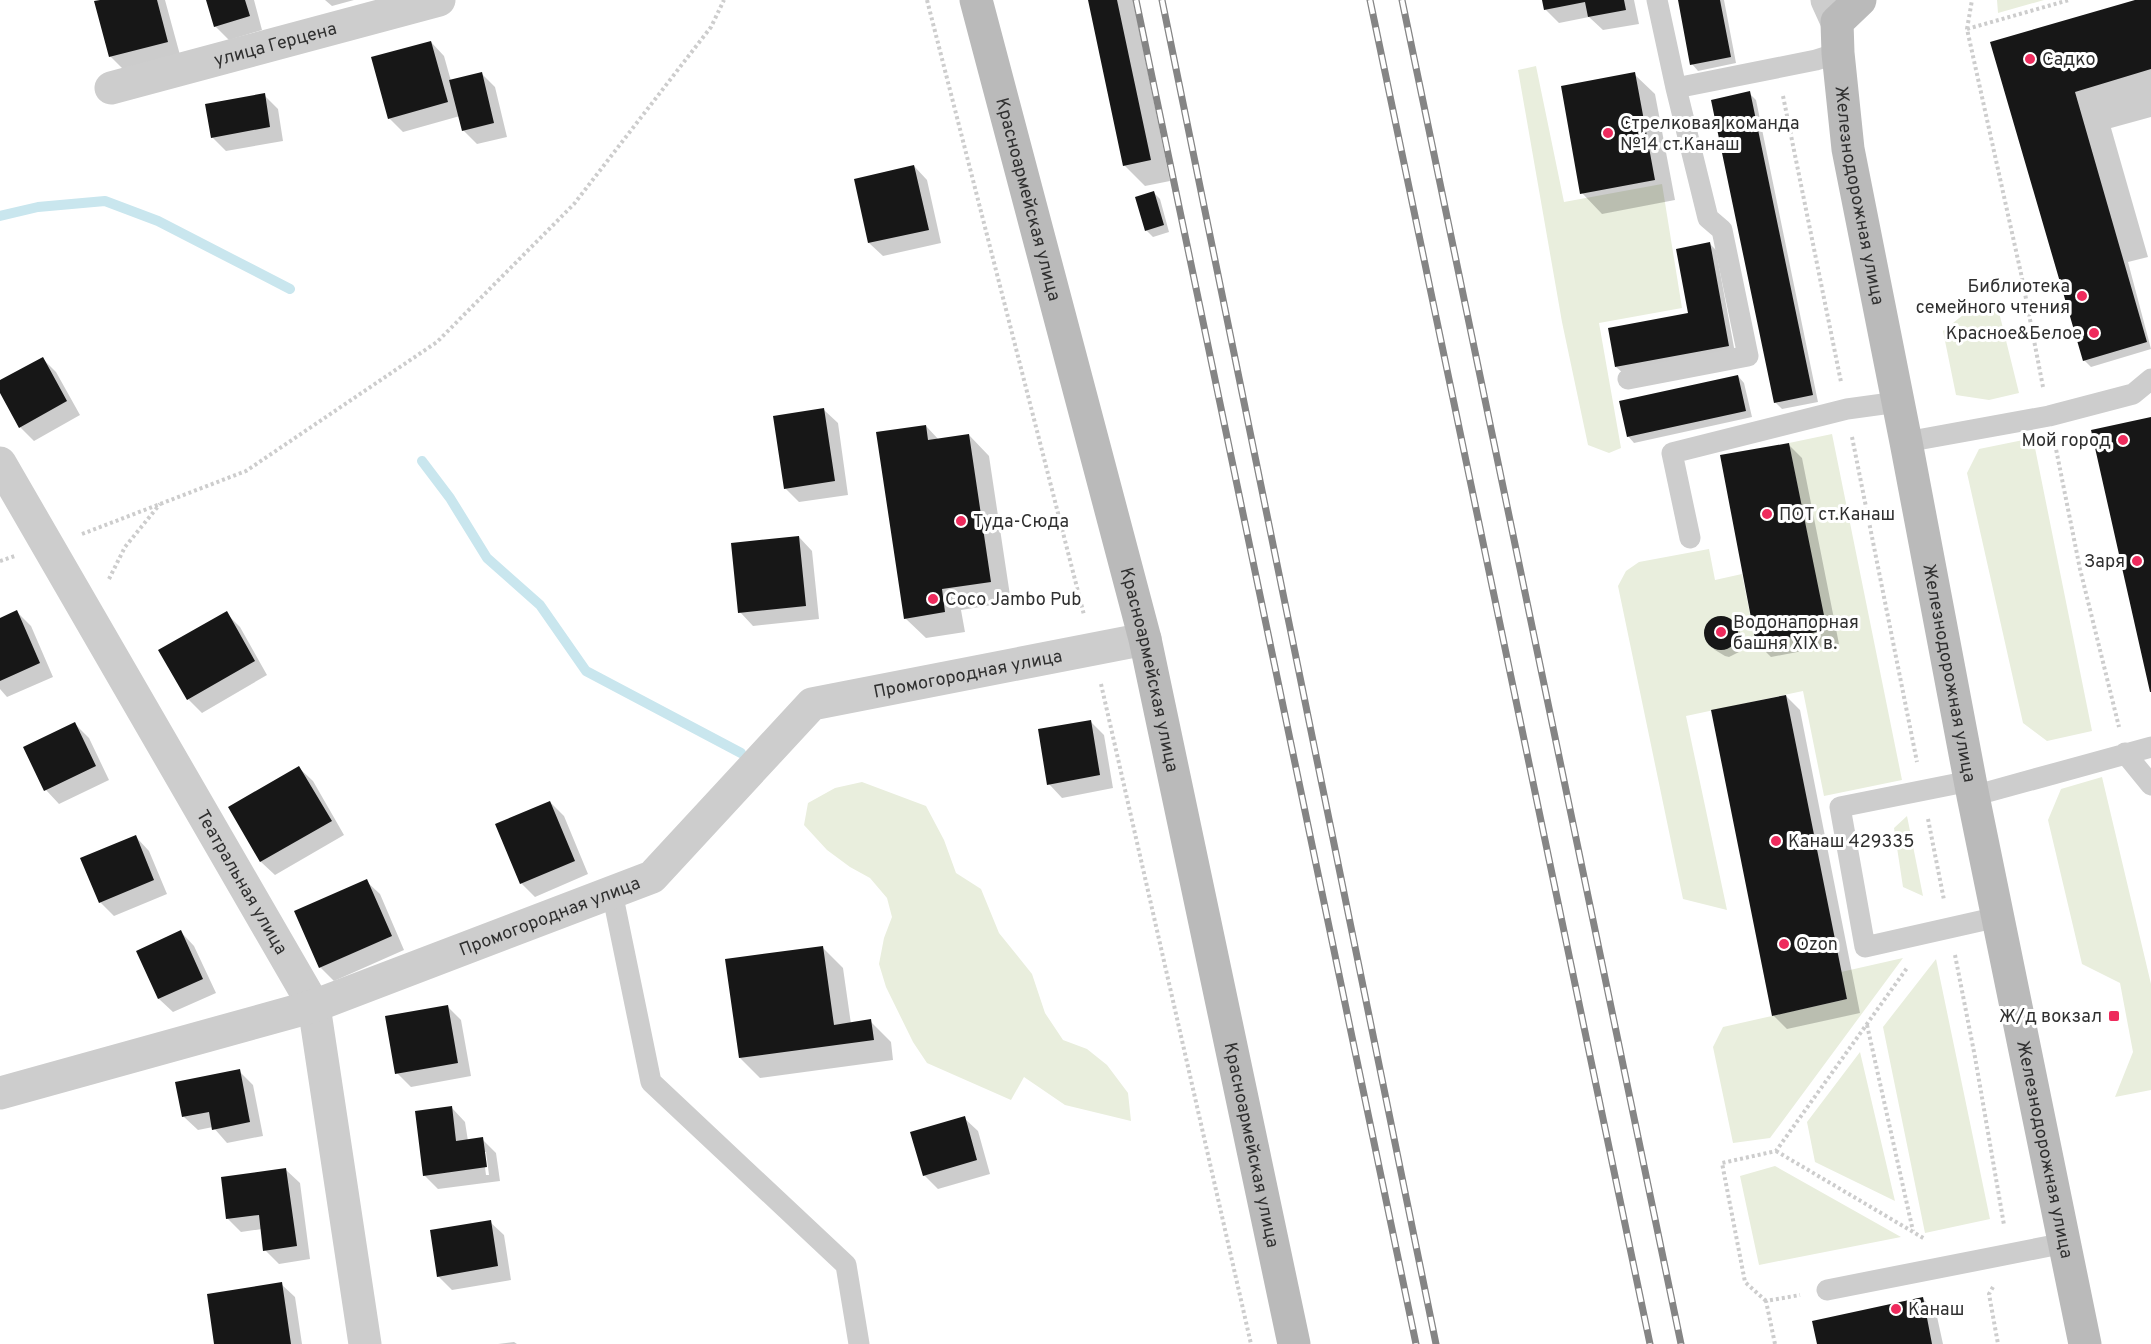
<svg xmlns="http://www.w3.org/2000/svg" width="2151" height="1344" viewBox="0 0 2151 1344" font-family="Overpass,sans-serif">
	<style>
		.green { fill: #e9eedd }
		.shadow { fill: #0003; fill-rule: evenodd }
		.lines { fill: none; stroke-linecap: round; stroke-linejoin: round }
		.stream { stroke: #c9e6ee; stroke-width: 10 }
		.building { fill: #171717 }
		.path { stroke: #cdcdcd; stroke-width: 4; stroke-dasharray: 3 3; stroke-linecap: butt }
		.lane { stroke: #cdcdcd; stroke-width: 21 }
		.street { stroke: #cdcdcd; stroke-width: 33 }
		.secondary { stroke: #bababa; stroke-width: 33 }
		.rail-casing { stroke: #858585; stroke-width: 7 }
		.rail { stroke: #fff; stroke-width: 4.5; stroke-dasharray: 14; stroke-linecap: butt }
		.poi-dot { fill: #ee2b5d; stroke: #fff; stroke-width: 2 }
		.labels { text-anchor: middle; stroke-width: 6; stroke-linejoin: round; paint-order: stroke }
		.street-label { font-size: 18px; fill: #303030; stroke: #fff }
		.poi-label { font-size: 18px; fill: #303030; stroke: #fff; text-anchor: start }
	</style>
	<rect width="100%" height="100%" fill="#fff"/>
	<path class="green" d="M1997,0H2044L1998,13Z
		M1536,66L1564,202L1662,184L1682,308L1599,323L1621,448L1609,453L1588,445L1562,322L1518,70Z
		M1997,304L2019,393L1989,400L1956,395L1943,331L1968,311Z
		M1832,434L1902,780L1824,796L1803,691L1686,716L1727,910L1683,899L1618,586L1626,571L1639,562L1709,549L1715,580L1742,574L1756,644L1826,630L1789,443Z
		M2033,438L2092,731L2047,741L2023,723L1967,473L1979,449Z
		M2102,777L2151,984V1090L2115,1097L2133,1052L2120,983L2082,964L2048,820L2061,789Z
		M862,782L926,806L944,840L956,873L981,889L999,933L1032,974L1045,1013L1063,1040L1087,1049L1107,1065L1128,1093L1131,1121L1065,1105L1024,1077L1011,1100L927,1063L913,1042L886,987L879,964L884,938L892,917L887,898L870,878L850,867L827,850L804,825L808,803L835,788Z
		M1907,816L1923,896L1903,887L1894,828Z
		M1903,958L1770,1138L1733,1143L1713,1047L1723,1027L1847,999L1841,972Z
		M1936,959L1990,1219L1925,1233L1883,1027Z
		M1860,1052L1895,1201L1815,1162L1807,1122Z
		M1775,1166L1901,1237L1759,1265L1740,1176Z"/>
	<path class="shadow" d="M106,0H165L180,55L124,70L110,56Z
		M208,0H254L262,30L229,40L215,26Z
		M325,0H354L332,6Z
		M1090,0H1133L1170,181L1145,186L1124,165Z
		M1544,0H1634L1639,24L1603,30L1589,17L1559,23L1545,9Z
		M1680,0H1724L1736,63L1698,71L1692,64Z
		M2140,0H2151V117L2111,128L2148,257L2128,262L2151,349L2091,367L2084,360L1992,43Z
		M431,42L444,56L451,81L481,73L495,87L507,137L477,144L463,130L460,116L403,132L389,118Z
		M1634,74L1655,94L1675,200L1602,214L1582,193Z
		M1749,93L1756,100L1818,402L1782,409L1775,402Z
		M264,95L278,109L283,141L226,151L212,137Z
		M914,166L927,180L941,243L883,256L869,243L855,180Z
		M1154,193L1160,199L1169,232L1153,237L1146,230Z
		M1710,244L1716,250L1735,353L1623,373L1616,367L1689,315Z
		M42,358L56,372L80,415L34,441L20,427L0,390V381Z
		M1738,376L1744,383L1752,417L1634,443L1628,436Z
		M824,410L838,423L848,495L799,502L785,488Z
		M926,426L939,440L969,435L989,456L1011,602L961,610L965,632L926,638L905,618Z
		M1788,444L1802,458L1839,644L1771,657L1758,644Z
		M799,537L812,551L819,619L753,626L740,612Z
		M17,612L31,626L53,677L7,697L0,689V619Z
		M226,613L240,627L267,675L202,713L188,699L160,650Z
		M1721,617L1731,621L1744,637V642L1739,652L1729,657L1725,656L1715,650L1708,643L1705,634L1708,624L1716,618Z
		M1786,696L1800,710L1860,1013L1787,1029L1773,1015Z
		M1090,721L1104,735L1113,788L1062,798L1049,784Z
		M75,724L89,738L109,780L59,804L46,790L25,747Z
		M299,768L313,781L344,835L275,875L261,862L230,808Z
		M550,802L564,816L588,874L535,897L521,883Z
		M136,837L149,851L167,894L114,916L100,902Z
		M366,881L380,894L404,950L334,981L320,967Z
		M181,932L194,946L216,993L173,1012L159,999L138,951Z
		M823,948L843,968L851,1024L870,1021L891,1042L893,1060L760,1078L740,1058Z
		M447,1006L461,1020L471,1076L411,1087L397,1073Z
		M239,1071L253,1085L263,1136L227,1143L213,1127L198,1130L184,1117Z
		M452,1108L465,1122L468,1141L482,1139L496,1153L500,1181L438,1189L424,1175ZM483,1152H486L489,1175H486Z
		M964,1118L978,1131L990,1174L938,1189L924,1175Z
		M286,1170L300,1183L310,1259L279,1264L265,1250L262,1229L241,1232L227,1218Z
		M490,1222L504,1235L511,1280L452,1290L438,1276Z
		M281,1284L295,1297L302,1344H216Z
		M1922,1298L1936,1312L1943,1344H1818Z
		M514,1342L517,1344H498Z"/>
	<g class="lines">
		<path class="stream" d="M0,216L38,207L105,201L158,221L290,289
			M422,461L450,498L487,558L540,605L586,671L741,753"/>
	</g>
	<path class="building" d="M100,0H157L168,42L109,57L94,1Z
		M206,0H245L250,16L214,27Z
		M1088,0H1117L1151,160L1123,166Z
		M1542,0H1624L1626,10L1588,17L1585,2L1544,10Z
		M1678,0H1720L1731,57L1690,65Z
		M2135,0H2151V69L2075,92L2147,342L2083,361L1990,42Z
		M431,41L448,102L388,119L371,57Z
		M482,72L494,123L462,131L449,80Z
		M1635,72L1655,180L1580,194L1561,86Z
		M1750,91L1813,395L1774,403L1711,100Z
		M265,93L270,127L211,138L205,104Z
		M914,165L929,230L868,243L854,179Z
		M1154,191L1164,225L1145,231L1135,197Z
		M1710,242L1729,346L1615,367L1608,328L1688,313L1676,249Z
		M43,357L67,401L19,428L0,393V380Z
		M1738,375L1746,411L1627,437L1619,401Z
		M824,408L835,481L784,489L773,416Z
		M2151,417V692H2150L2091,430Z
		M926,425L928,440L969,434L991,582L942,589L945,612L904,619L876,432Z
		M1789,443L1827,630L1756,644L1720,455Z
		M799,536L806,606L738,613L731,543Z
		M17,610L40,663L0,681V618Z
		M227,611L255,661L187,700L158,650Z
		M1704 633a17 17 0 1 1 34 0a17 17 0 1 1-34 0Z
		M1786,695L1847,999L1772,1016L1711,710Z
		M1091,720L1100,775L1047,785L1038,729Z
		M75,722L96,766L44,791L23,747Z
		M299,766L332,821L260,862L228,807Z
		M550,801L575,861L520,884L495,824Z
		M136,835L154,880L99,903L80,858Z
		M367,879L392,936L319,968L294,911Z
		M181,930L203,979L158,999L136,951Z
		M823,946L834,1025L871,1019L874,1040L739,1058L725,959Z
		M448,1005L458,1063L395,1074L385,1016Z
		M240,1069L250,1122L212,1130L209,1112L182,1117L175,1082Z
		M452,1106L456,1141L483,1137L487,1167L423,1176L415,1111Z
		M965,1116L977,1160L923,1176L910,1132Z
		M286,1168L297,1246L263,1251L259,1215L226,1219L221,1177Z
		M491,1220L498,1266L437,1277L430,1230Z
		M282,1282L291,1344H214L207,1294Z
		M1923,1297L1932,1344H1817L1812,1321Z"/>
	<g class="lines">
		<path class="path" d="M927,0L1084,615
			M1967,29L1972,0
			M1783,96L1841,382
			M2043,387L2022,278L1967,29L2069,0
			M1852,437L1917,762
			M2055,444L2080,569L2119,727
			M82,534L246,471L437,342L574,204L711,27L724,0
			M0,561L15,556
			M109,579L125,547L160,504
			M1101,684L1251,1344
			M1928,819L1944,900
			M1955,955L1975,1057L2004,1225
			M1867,1025L1913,1231
			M1776,1151L1925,1239
			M1993,1287L1989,1294L1998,1344
			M1766,1301L1745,1282L1722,1163L1776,1151L1907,968
			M1775,1344L1766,1301L1800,1295"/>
		<path class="lane" d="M1657,0L1676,88L1816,60L1838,53
			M1628,379L1748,356L1722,230L1708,218L1676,88
			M1906,442L2049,416L2133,394L2151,379
			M1690,538L1672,453L1847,409L1898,402
			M2125,753L2151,785
			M1970,781L1840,807L1865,947L1998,917
			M1973,796L2151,747
			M612,892L651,1082L846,1265L859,1344
			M1827,1290L2065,1243"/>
		<g class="street">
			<path d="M1827,0L1837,22"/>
			<path id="s1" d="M111,88L439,0"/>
			<path id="s2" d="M0,463L314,1006L365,1344"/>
			<path id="s3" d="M0,1093L314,1006L652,877L812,704L1145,639"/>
		</g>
		<g class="secondary">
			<path id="s4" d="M976,0L1145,639L1294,1344"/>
			<path id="s5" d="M1860,0L1837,22L1838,53L1848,149L1906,442L1973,796L2085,1344"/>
		</g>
		<g class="rail-casing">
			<path id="rail" d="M1136,0L1416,1344
				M1162,0L1436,1344
				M1370,0L1650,1344
				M1402,0L1681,1344"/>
		</g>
		<use href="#rail" class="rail"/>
	</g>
	<g class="poi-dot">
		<circle cx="2030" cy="59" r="6"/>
		<circle cx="1608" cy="133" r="6"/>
		<circle cx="2082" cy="296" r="6"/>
		<circle cx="2094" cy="333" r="6"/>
		<circle cx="2123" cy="440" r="6"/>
		<circle cx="1767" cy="514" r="6"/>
		<circle cx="961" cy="521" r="6"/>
		<circle cx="2137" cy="561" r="6"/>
		<circle cx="933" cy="599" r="6"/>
		<circle cx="1721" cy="632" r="6"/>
		<circle cx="1776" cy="841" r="6"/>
		<circle cx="1784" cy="944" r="6"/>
		<rect x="2108" y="1010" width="12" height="12" rx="3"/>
		<circle cx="1896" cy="1309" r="6"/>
	</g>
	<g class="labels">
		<g class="street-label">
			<text dy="6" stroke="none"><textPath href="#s1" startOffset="170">улица Герцена</textPath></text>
			<text dy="6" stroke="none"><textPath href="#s5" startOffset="207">Железнодорожная улица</textPath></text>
			<text dy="6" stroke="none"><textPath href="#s4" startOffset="206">Красноармейская улица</textPath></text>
			<text dy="6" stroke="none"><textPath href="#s4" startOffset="692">Красноармейская улица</textPath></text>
			<text dy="6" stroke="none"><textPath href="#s5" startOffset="693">Железнодорожная улица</textPath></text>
			<text dy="6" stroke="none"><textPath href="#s3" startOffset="1082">Промогородная улица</textPath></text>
			<text dy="6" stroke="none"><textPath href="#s2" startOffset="484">Театральная улица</textPath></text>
			<text dy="6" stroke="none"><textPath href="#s3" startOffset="578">Промогородная улица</textPath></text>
			<text dy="6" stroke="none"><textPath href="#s4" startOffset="1178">Красноармейская улица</textPath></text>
			<text dy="6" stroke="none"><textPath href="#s5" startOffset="1179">Железнодорожная улица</textPath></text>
		</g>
		<g class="poi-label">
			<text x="2042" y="65">Садко</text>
			<text x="1620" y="129">Стрелковая команда<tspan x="1620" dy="21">№14 ст.Канаш</tspan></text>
			<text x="2070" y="292" text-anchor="end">Библиотека<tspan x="2070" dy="21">семейного чтения</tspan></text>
			<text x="2082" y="339" text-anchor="end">Красное&amp;Белое</text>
			<text x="2111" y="446" text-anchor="end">Мой город</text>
			<text x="1779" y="520">ПОТ ст.Канаш</text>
			<text x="973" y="527">Туда-Сюда</text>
			<text x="2125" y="567" text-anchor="end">Заря</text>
			<text x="945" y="605">Coco Jambo Pub</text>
			<text x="1733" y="628">Водонапорная<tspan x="1733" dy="21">башня XIX в.</tspan></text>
			<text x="1788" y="847">Канаш 429335</text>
			<text x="1796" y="950">Ozon</text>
			<text x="2102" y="1022" text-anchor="end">Ж/д вокзал</text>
			<text x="1908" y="1315">Канаш</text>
		</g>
	</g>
</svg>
